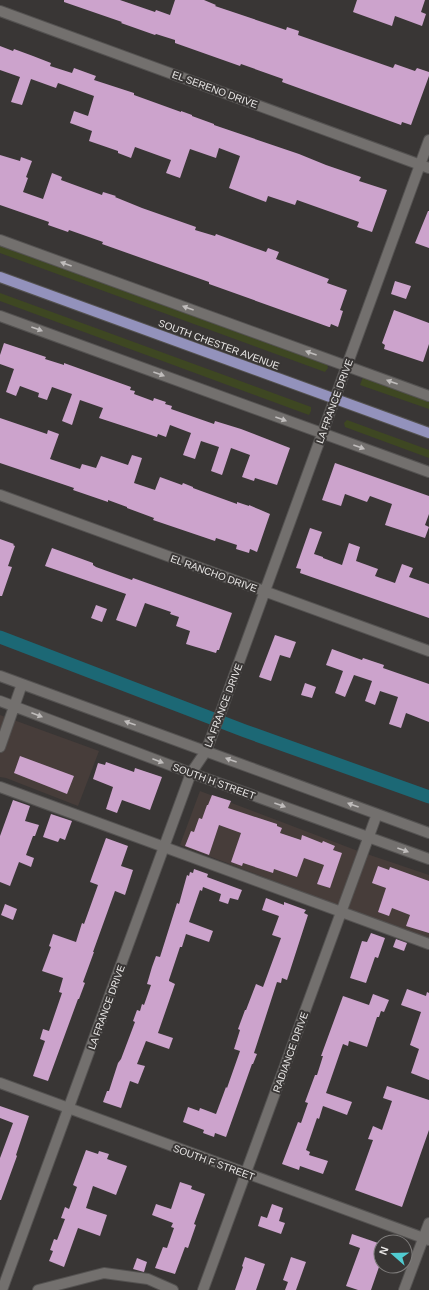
<svg xmlns="http://www.w3.org/2000/svg" width="429" height="1290" viewBox="0 0 429 1290" font-family="Arial,sans-serif">
	<style>
		.built { fill: #473d3a }
		.green { fill: #3e4722 }
		.lines { fill: none; stroke-linecap: round; stroke-linejoin: round }
		.canal { stroke: #1c6875; stroke-width: 13 }
		.building { fill: #cca3cc }
		.minor-casing { stroke: #545251; stroke-width: 12 }
		.major-casing { stroke: #545251; stroke-width: 12 }
		.minor { stroke: #73706e; stroke-width: 10 }
		.major { stroke: #9392bc; stroke-width: 10 }
		.oneway { fill: #c0bdbc }
		.labels { text-anchor: middle; stroke-width: 4; stroke-linejoin: round; paint-order: stroke }
		.street-label { font-size: 10px; fill: #e9e7e6; stroke: #393635 }
	</style>
	<rect width="100%" height="100%" fill="#393635"/>
	<path class="built" d="M0,715L99,751L78,806L6,778L0,777Z
		M200,791L358,851L429,875V946L340,906L180,845Z"/>
	<path class="green" d="M0,244L327,364L328,368L325,372L0,253Z
		M0,293L311,407V411L309,415L0,301Z
		M363,377L429,401V409L360,385Z
		M347,420L429,450V458L345,427L344,423Z"/>
	<g class="lines">
		<path class="canal" d="M0,637L245,731L429,797"/>
	</g>
	<path class="building" d="M64,0H120L155,12L156,10L170,15L175,0H204L216,5L215,6L286,30L287,27L299,31L298,35L393,68L395,64L415,71L417,68L429,72V76L411,125L402,122L401,125L282,82L283,79L241,64L240,66L175,43V40L156,34L155,35L121,23L122,22L64,2Z
		M357,0H425L421,12L426,14L422,26L395,16L392,26L353,12Z
		M0,46L13,51L14,49L33,56L51,63L50,66L72,73L74,68L96,76L94,80L134,93V95L181,112V111L192,115V116L214,124V125L299,154L326,165L361,177L359,181L387,190L372,232L357,227L359,222L297,200L295,205L268,196L266,202L229,188L240,156L219,148L216,158L190,149L180,178L166,173L171,160L135,147L131,158L118,153V151L89,141L92,131L70,123L74,111L88,116L94,96L58,83L56,88L31,79L22,105L11,102L20,77L0,70Z
		M0,155L20,161L21,157L32,161L26,177L28,178L23,192L43,199L52,173L62,177L61,180L102,195L103,192L116,196L115,197L142,208L196,227L195,230L215,236L216,234L266,252L268,248L279,252L276,259L329,279L327,283L347,290L340,310L343,311L338,327L331,324L330,327H329L209,284V282L102,244L103,242L69,230L68,232L48,225L49,222L0,205Z
		M428,211H429V248L415,243Z
		M395,281L411,286L406,299L391,294Z
		M394,310L429,323V344L423,362L384,349L385,345L382,343Z
		M4,343L46,357L45,359L64,365V363L131,387L130,390L135,391L134,394L153,401L154,398L166,402L165,404L172,406L171,409L214,424L215,421L241,429L290,448L277,485L255,478L254,481L242,477L250,455L231,448L222,475L211,471L219,447L201,441L195,459L183,455L191,433L170,425L166,437L158,434L157,437L99,418L103,408L80,400L72,425L62,421L72,394L52,387L47,400L38,397L39,393L20,386L16,396L6,392L14,369L0,364V355Z
		M0,418L47,434L48,430L59,434L50,459L80,469L82,464L96,468L101,456L128,465L132,455L142,458L134,483L155,490L160,477L182,485L183,483L193,487V488L237,504V502L249,506V505L270,514L257,552L250,549L249,553L236,549L237,545L216,538L215,541L153,520L154,518L127,508V507L108,500V502L73,490L74,488L0,463Z
		M335,463L429,496V514L425,525L429,527L425,538L385,525L392,504L370,496L367,502L345,494L341,506L322,500Z
		M310,528L322,532L314,554L323,557V558L342,565L349,543L360,547L356,561L378,569L375,576L395,583L402,564L413,568L409,577L429,584V618L300,573L301,569L296,568Z
		M0,539L14,544L13,545L15,546L8,566L12,567L2,596H0Z
		M52,548L93,563V565L96,567L132,580L133,578L232,613L219,650H217L216,653L186,644L190,631L176,626L179,617L170,614L171,612L145,603L136,627L116,620L126,594L45,566Z
		M96,605L107,609L102,622L91,618Z
		M275,635L296,642L290,658L280,655L271,681L259,677Z
		M332,649L362,660L363,658L384,665L383,668L429,684V722L406,713L401,728L389,724L398,697L380,691L375,705L365,701L372,681L354,675L345,697L335,693L343,671L326,665Z
		M305,683L316,687L312,698L301,695Z
		M20,756L74,776L67,794L14,773Z
		M106,762L134,772L135,768L162,777L150,810L122,800L117,813L106,809L113,787L93,779L98,763L105,765Z
		M212,795L231,801L228,808L277,824V826L282,828L280,833L301,840L302,835L322,843L323,841L335,846L333,850L342,853L330,888L317,884L324,865L304,858L297,877L274,869L273,873L243,863L242,866L231,862L241,833L219,825L209,855L185,846L191,831L194,832L199,818L202,819L207,805H208Z
		M13,800L30,806L25,821L39,825L35,836H33L26,855L34,858L31,867L19,862L10,886L0,882V836Z
		M51,814L72,821L65,840L60,838L58,842L43,837Z
		M106,838L128,846L121,866L133,870L125,895L115,891L93,952H94L83,982L85,983L79,999H78L48,1081L33,1076L45,1041L40,1039L43,1029L49,1031L62,993L59,992L63,978L42,971L51,947L49,946L53,934L76,942L82,923L84,924L98,885L90,882Z
		M378,866L389,870L390,867L429,881V933L406,926L410,915L392,908L389,916L378,912L386,888L372,883Z
		M194,869L208,874L207,877L242,890L238,900L230,898L228,904L219,901L221,894L203,887L202,891L200,890L189,922L213,931L209,942L186,934L182,947H180L169,980V981L175,984L158,1033L173,1038L169,1049L146,1041L137,1064L145,1066L138,1084L130,1081L121,1108L103,1102L107,1091H109L118,1063L121,1059L135,1022L133,1021L137,1010L140,1011L142,1004L144,1005L151,985L147,984L152,967L156,956L160,957L177,903L179,904L187,875L189,876L190,872L193,873Z
		M266,898L284,905V902L306,910L304,913L308,915L287,980L282,978L281,983L277,982L254,1053L257,1054L253,1064H252L226,1137L215,1133L214,1137L203,1133L204,1130L183,1122L188,1107L199,1111L200,1108L216,1114L226,1087L227,1088L240,1051L234,1049L240,1030L238,1029L245,1010H246L256,984L263,987L281,938L272,935L279,916L262,910Z
		M5,904L17,909L13,920L1,915Z
		M371,933L385,938L378,958L375,957L366,983L350,978L362,941L367,942Z
		M396,939L407,943L404,951L393,947Z
		M407,989L426,996L427,992L429,993V1080L411,1073L419,1049L410,1045L421,1012L401,1005Z
		M373,994L389,1000L384,1012L381,1011L379,1017H377L367,1047L349,1041L348,1046L343,1044L326,1093L352,1102L347,1115L323,1106L319,1119L317,1118L306,1150L310,1152L309,1155L328,1161L323,1174L300,1166L299,1170L282,1164L298,1122L301,1123L308,1103L305,1102L315,1075H317L323,1056H321L343,996L369,1005Z
		M387,1086L429,1100V1130L402,1207L355,1190L373,1140L368,1139L373,1126L382,1130L392,1101L383,1098Z
		M0,1106L29,1116L16,1155L17,1156L1,1200H0V1158L13,1123L0,1118Z
		M86,1150L98,1154L99,1151L109,1154L107,1159L127,1166L116,1195L93,1186L86,1208L107,1215L100,1236L78,1228L64,1267L49,1261L53,1251L50,1250L54,1239L57,1240L65,1219L61,1218L65,1207L69,1209L77,1187L73,1185Z
		M180,1182L192,1186L191,1189L205,1194L194,1224L196,1225L188,1248L185,1247L175,1274L155,1268L163,1247L167,1248L174,1228L171,1227L173,1223L152,1215L156,1204L171,1209Z
		M272,1204L283,1208L279,1221L285,1223L281,1234L258,1226L261,1216L267,1218Z
		M352,1234L381,1244V1267H379L371,1290H358L346,1286L360,1248L349,1244Z
		M245,1257L265,1264L256,1290H235L243,1267L242,1266Z
		M291,1257L306,1262L296,1290H285L288,1282L283,1280Z
		M137,1258L147,1262L144,1272L133,1269Z"/>
	<g class="lines">
		<g class="minor-casing">
			<path id="minor" d="M0,11L429,168
				M0,240L429,396
				M0,316L429,472
				M0,495L429,651
				M0,676L429,833
				M0,701L191,773L429,859
				M0,747L22,684
				M0,787L429,944
				M0,1083L429,1240
				M2,1290L191,773L206,751L222,709L429,140
				M38,1290L104,1273L148,1279L173,1290
				M203,1290L377,814
				M404,1290L429,1223"/>
		</g>
		<g class="major-casing">
			<path id="major" d="M0,277L429,433"/>
		</g>
		<use href="#minor" class="minor"/>
		<use href="#major" class="major"/>
	</g>
	<defs><path id="oneway-solid" d="M-6-.8H1V-3.2L6.5 0L1 3.2V.8H-6Z"/></defs>
	<g class="oneway">
		<use href="#oneway-solid" transform="translate(66 264) rotate(-160)"/>
		<use href="#oneway-solid" transform="translate(188 308) rotate(-160)"/>
		<use href="#oneway-solid" transform="translate(37 329) rotate(20)"/>
		<use href="#oneway-solid" transform="translate(311 353) rotate(-160)"/>
		<use href="#oneway-solid" transform="translate(159 374) rotate(20)"/>
		<use href="#oneway-solid" transform="translate(392 382) rotate(-160)"/>
		<use href="#oneway-solid" transform="translate(281 419) rotate(20)"/>
		<use href="#oneway-solid" transform="translate(359 447) rotate(20)"/>
		<use href="#oneway-solid" transform="translate(37 715) rotate(21)"/>
		<use href="#oneway-solid" transform="translate(130 723) rotate(-160)"/>
		<use href="#oneway-solid" transform="translate(231 760) rotate(-160)"/>
		<use href="#oneway-solid" transform="translate(158 761) rotate(21)"/>
		<use href="#oneway-solid" transform="translate(280 805) rotate(20)"/>
		<use href="#oneway-solid" transform="translate(353 805) rotate(-160)"/>
		<use href="#oneway-solid" transform="translate(403 850) rotate(20)"/>
	</g>
	<g class="labels">
		<g class="street-label">
			<text transform="translate(215 89) rotate(20)" y="4">EL SERENO DRIVE</text>
			<text transform="translate(219 344) rotate(20)" y="4">SOUTH CHESTER AVENUE</text>
			<text transform="translate(334 401) rotate(-70)" y="4">LA FRANCE DRIVE</text>
			<text transform="translate(214 573) rotate(20)" y="4">EL RANCHO DRIVE</text>
			<text transform="translate(223 705) rotate(-69)" y="4">LA FRANCE DRIVE</text>
			<text transform="translate(214 781) rotate(20)" y="4">SOUTH H STREET</text>
			<text transform="translate(106 1007) rotate(-70)" y="4">LA FRANCE DRIVE</text>
			<text transform="translate(290 1052) rotate(-70)" y="4">RADIANCE DRIVE</text>
			<text transform="translate(214 1162) rotate(20)" y="4">SOUTH F STREET</text>
		</g>
	</g>
	<g transform="translate(393 1254) rotate(290)"><circle r="19" fill="#393635" stroke="#7f7d7c"/>
	<path d="M0-3L7 15L0 10L-7 15Z" fill="#51ccd1"/>
	<text y="-6" font-size="11" font-weight="bold" text-anchor="middle" fill="#e9e7e6">N</text>
	</g>
</svg>
